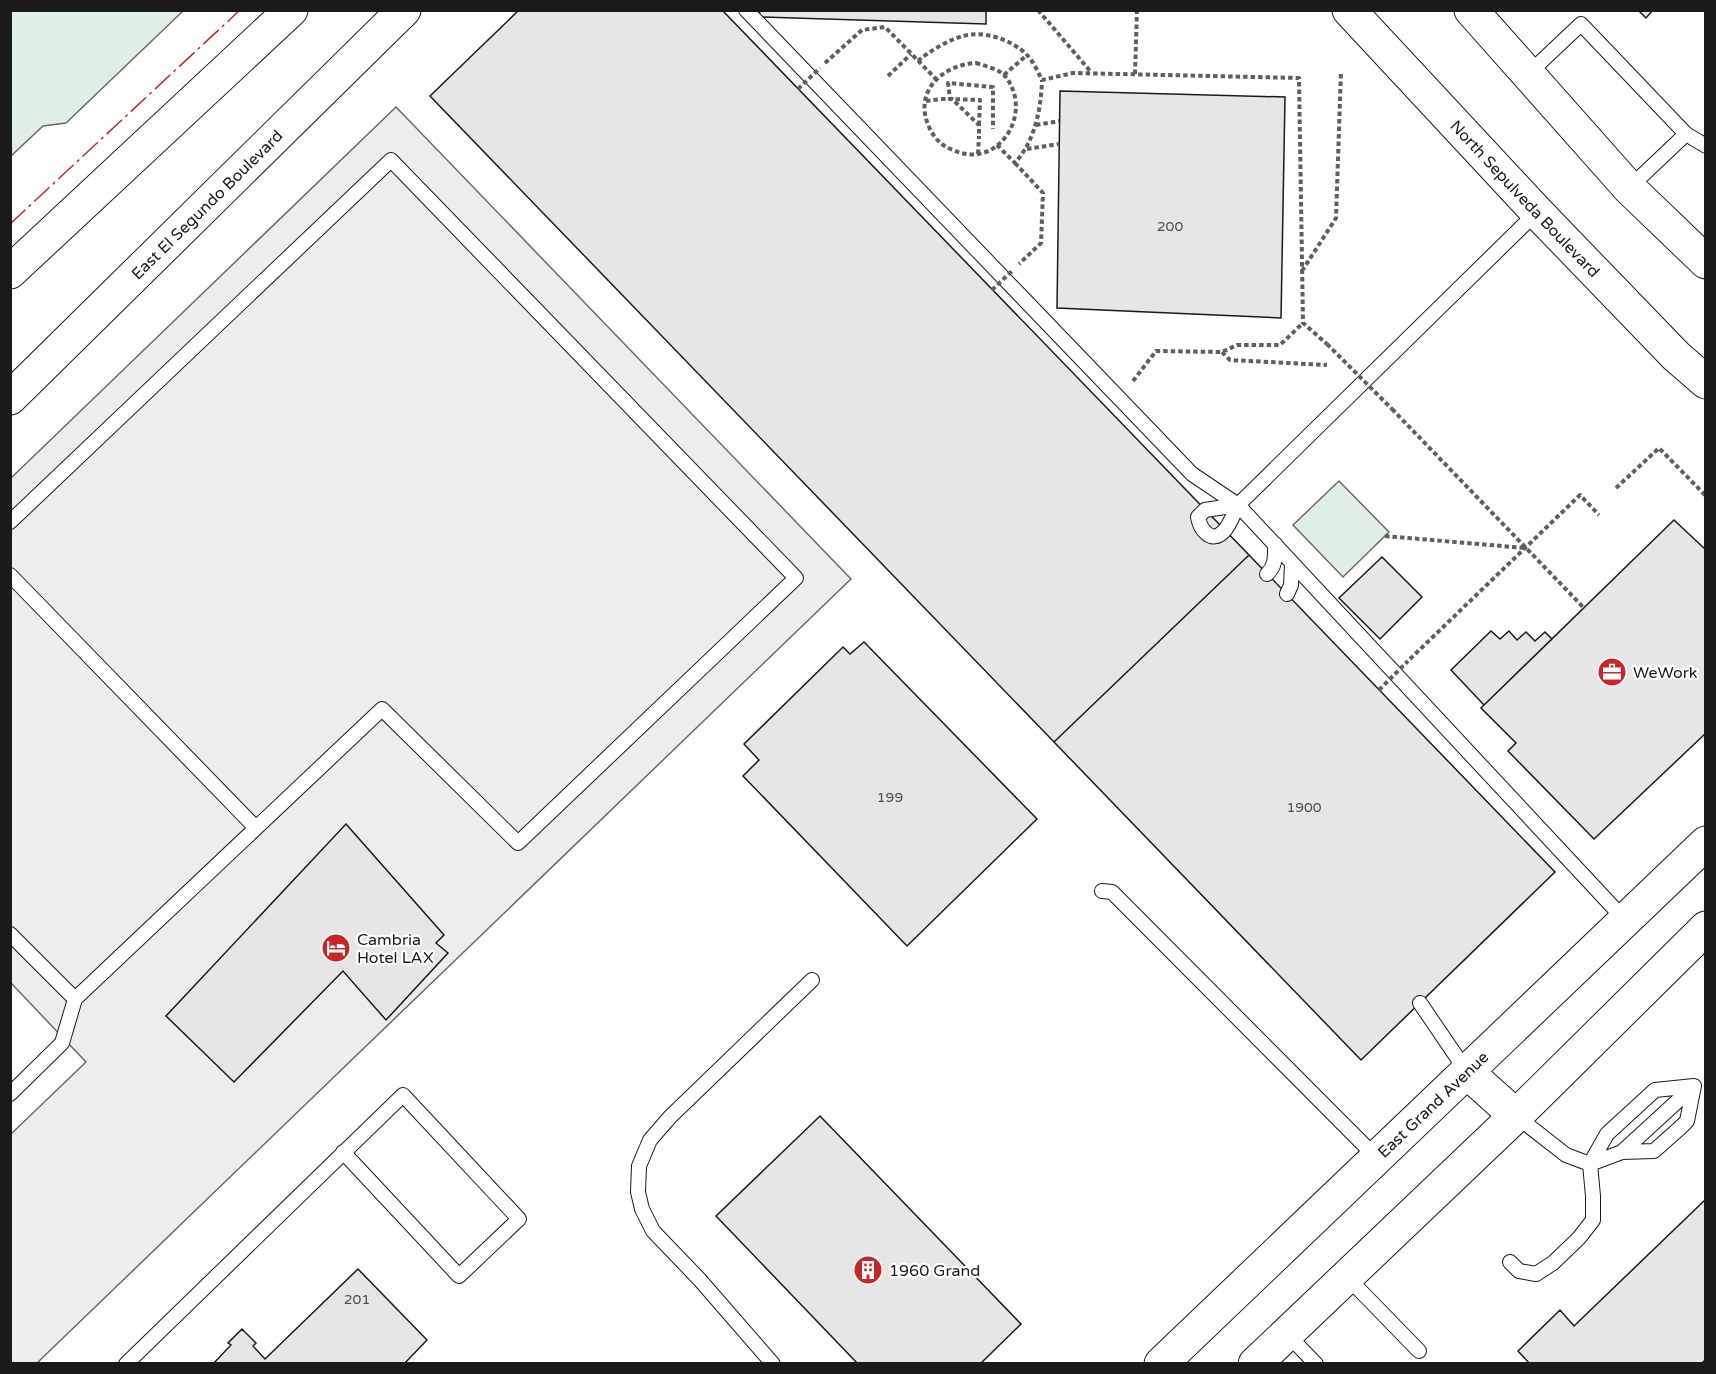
<svg xmlns="http://www.w3.org/2000/svg" width="1716" height="1374" viewBox="0 0 1716 1374" font-family="'Varela Round',sans-serif">
	<style>
		.green { fill: #e0efe3; stroke: #6a6a6a; stroke-width: 1.5 }
		.parking { fill: #ededed; stroke: #6a6a6a; stroke-width: 1.5 }
		.building { fill: #e6e6e6; stroke: #1a1a1a; stroke-width: 1.5 }
		.lines { fill: none; stroke-linecap: round; stroke-linejoin: round }
		.service-casing { stroke: #1a1a1a; stroke-width: 16 }
		.tertiary-casing { stroke: #1a1a1a; stroke-width: 35 }
		.secondary-casing { stroke: #1a1a1a; stroke-width: 35 }
		.trunk-casing { stroke: #1a1a1a; stroke-width: 35 }
		.path { stroke: #5f5f5f; stroke-width: 4; stroke-dasharray: 4.5 3; stroke-linecap: butt }
		.service { stroke: #fff; stroke-width: 14 }
		.tertiary { stroke: #fff; stroke-width: 33 }
		.secondary { stroke: #fff; stroke-width: 33 }
		.trunk { stroke: #fff; stroke-width: 33 }
		.path-bridge { stroke: #5f5f5f; stroke-width: 4; stroke-dasharray: 4.5 3; stroke-linecap: butt }
		.power { stroke: #c62828; stroke-width: 1.5; stroke-dasharray: 21 4.5 3 4.5; stroke-linecap: butt }
		.labels { text-anchor: middle; stroke-width: 4.5; stroke-linejoin: round; paint-order: stroke }
		.number-label { font-size: 14px; fill: #4d4d4d }
		.street-label { font-size: 16px; fill: #1a1a1a; stroke: #fff }
		.poi-label { font-size: 16px; fill: #1a1a1a; stroke: #fff; text-anchor: start }
	</style>
	<rect width="100%" height="100%" fill="#fff"/>
	<path class="green" d="M11,10H183V11L66,123L43,126L11,156Z
		M1339,481L1389,532L1343,577L1293,525Z"/>
	<path class="parking" d="M396,107L851,579L37,1363H11V1134L86,1062L11,983V478Z"/>
	<path class="building" d="M519,10H722L1249,555L1054,742L430,96Z
		M760,10H986V24L759,17Z
		M1638,10H1653L1646,18Z
		M1060,91L1285,97L1281,318L1057,308Z
		M1674,520L1706,550V733L1594,839L1508,751L1516,743L1481,708Z
		M1249,555L1555,872L1361,1060L1054,742Z
		M1382,557L1422,597L1380,639L1339,598Z
		M1491,631L1500,639L1509,631L1517,640L1526,632L1535,641L1545,632L1552,639L1484,705L1451,670Z
		M864,642L1037,819L907,946L743,776L759,760L744,744L843,647L850,654Z
		M346,824L444,935L436,943L448,953L386,1020L343,971L234,1082L166,1016Z
		M820,1116L1021,1324L980,1364H858L716,1216Z
		M1706,1199V1359L1701,1364H1530L1518,1351L1560,1310L1574,1326Z
		M358,1269L427,1340L404,1364H213L231,1345L228,1343L242,1329L256,1343L253,1346L265,1359Z"/>
	<g class="lines">
		<g class="service-casing">
			<path id="service" d="M746,10L1192,474L1238,505L1625,920
				M1528,74L1581,24L1686,134L1629,188
				M1686,134L1706,146
				M1238,505L1205,510L1198,517C1200,529 1211,545 1224,531C1230,525 1234,513 1238,505L1537,212
				M10,522L391,160L796,578L518,843L382,709L75,999
				M1267,574C1276,566 1275,556 1275,544
				M10,575L256,828
				M1287,594L1291,585L1292,564
				M1102,891L1112,892L1376,1157
				M10,934L75,999L62,1043L10,1094
				M1420,1003L1467,1072
				M1516,1116L1566,1155L1590,1164L1622,1152L1694,1086
				M1622,1152L1654,1151L1681,1127L1687,1121L1694,1086
				M1510,1262L1519,1271L1536,1274L1553,1263L1579,1238L1593,1220V1196L1590,1164L1607,1134L1655,1090L1694,1086
				M1347,1277L1419,1351
				M1287,1334L1316,1364
				M126,1364L403,1095L519,1219L459,1276L343,1152
				M773,1364L700,1280L653,1231L642,1209L638,1192L639,1166L650,1140L670,1117L812,980"/>
		</g>
		<g class="tertiary-casing">
			<g id="tertiary">
				<path d="M1467,1072L1516,1116"/>
				<path id="s1" d="M1161,1364L1706,843"/>
				<path d="M1255,1364L1524,1108L1706,928"/>
			</g>
		</g>
		<g class="secondary-casing">
			<g id="secondary">
				<path d="M10,272L291,10"/>
				<path id="s2" d="M10,398L404,10"/>
			</g>
		</g>
		<g class="trunk-casing">
			<g id="trunk">
				<path id="s3" d="M1349,10L1537,212L1676,356L1706,382"/>
				<path d="M1471,10L1629,188L1706,262"/>
			</g>
		</g>
		<path class="path" d="M1038,10L1091,72
			M918,61C928,52 950,39 963,36C984,30 1013,40 1028,56C1034,63 1038,72 1042,80L1073,73L1299,78L1303,323L1327,344
			M825,63L862,30L885,27L936,79
			M976,63C985,66 999,69 1005,76C1035,113 998,171 953,150C942,146 935,139 930,129C912,93 941,65 976,63Z
			M1135,74L1137,10
			M1004,75L1027,55
			M888,76L911,54
			M926,101L941,99
			M979,125L980,100L950,99L948,83L993,87V129
			M1036,125L1059,121
			M997,145L1015,163C1035,140 1041,110 1042,80
			M1027,149L1059,144
			M978,154L979,136
			M1015,163L1043,193L1041,243L1019,264
			M1302,271L1336,218L1341,71
			M1222,352L1230,360L1327,365
			M1133,381L1156,351L1222,352L1237,345H1280L1303,323
			M1392,409L1584,608
			M1616,488L1659,448L1706,496
			M1385,536L1525,548
			M1410,659L1580,495L1599,515
			M1705,733H1706"/>
		<use href="#service" class="service"/>
		<use href="#tertiary" class="tertiary"/>
		<use href="#secondary" class="secondary"/>
		<use href="#trunk" class="trunk"/>
		<path class="path-bridge" d="M798,89L820,68
			M941,99H952L979,125V136
			M992,290L1013,270
			M1327,344L1392,409
			M1379,690L1408,661"/>
		<path class="power" d="M10,224L240,10"/>
	</g>
	<defs>
		<g id="office-disc" transform="scale(1.5)"><circle r="9.5" fill="#c62828" stroke="#fff"/><path d="M-6-3h4V-5.5h4V-3h4V5H-6ZM-1-4.5V-3h2v-1.5ZM-6 0V1H6V0Z" fill="#fff"/></g>
		<g id="hotel-disc" transform="scale(1.5)"><circle r="9.5" fill="#c62828" stroke="#fff"/><path d="M-6-4.5h1.5V1H6V5H4.5V3h-9V5H-6ZM-4 0a1.8 1.8 0 1 1 3.6 0ZM.5 0V-2.5h3Q6-2.5 6 0Z" fill="#fff"/></g>
		<g id="building-disc" transform="scale(1.5)"><circle r="9.5" fill="#c62828" stroke="#fff"/><path d="M-4-6H4V6H1V3H-1V6H-4ZM-2.5-4.3h1.7v1.8h-1.7ZM.8-4.3h1.7v1.8H.8ZM-2.5-1h1.7V.8h-1.7ZM.8-1h1.7V.8H.8Z" fill="#fff"/></g>
	</defs>
	<g fill-rule="evenodd">
		<use href="#office-disc" x="1612" y="672"/>
		<use href="#hotel-disc" x="336" y="948"/>
		<use href="#building-disc" x="868" y="1270"/>
	</g>
	<g class="labels">
		<g class="number-label">
			<text x="1170" y="231">200</text>
			<text x="890" y="802">199</text>
			<text x="1304" y="812">1900</text>
			<text x="357" y="1304">201</text>
		</g>
		<g class="street-label">
			<text dy="6" stroke="none"><textPath href="#s3" startOffset="258">North Sepulveda Boulevard</textPath></text>
			<text dy="6" stroke="none"><textPath href="#s2" startOffset="276">East El Segundo Boulevard</textPath></text>
			<text dy="6" stroke="none"><textPath href="#s1" startOffset="376">East Grand Avenue</textPath></text>
		</g>
		<g class="poi-label">
			<text x="1633" y="678">WeWork</text>
			<text x="357" y="945">Cambria<tspan x="357" dy="18">Hotel LAX</tspan></text>
			<text x="889" y="1276">1960 Grand</text>
		</g>
	</g>
	<rect width="1716" height="1374" fill="none" stroke="#1a1a1a" stroke-width="24"/>
</svg>
